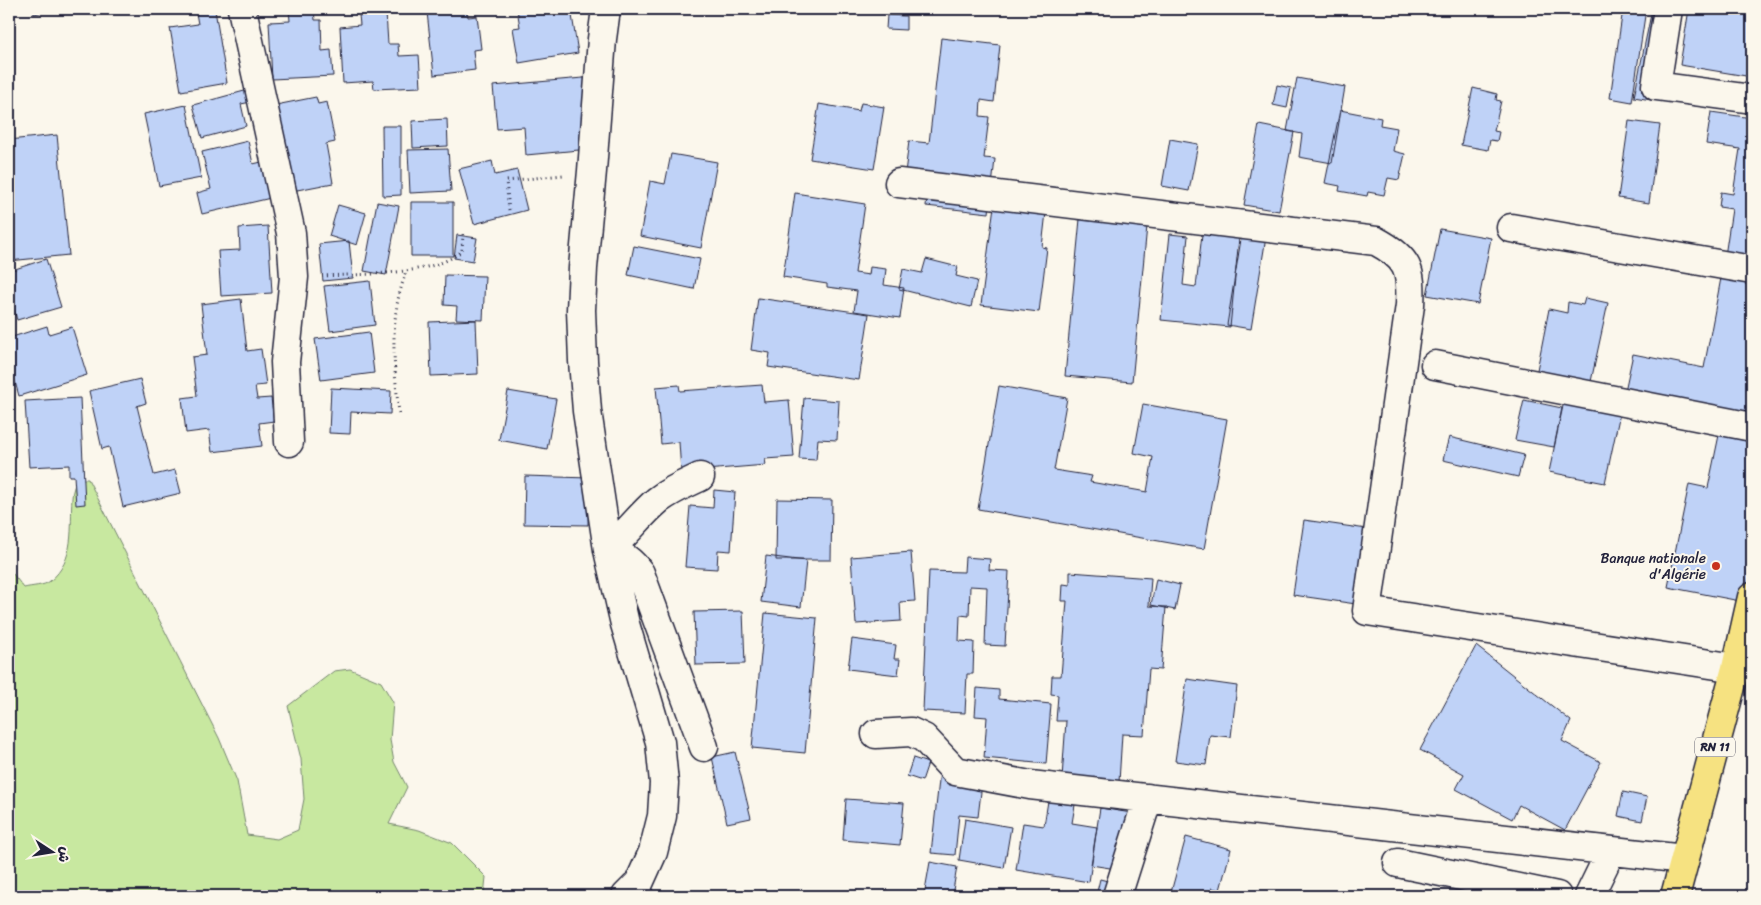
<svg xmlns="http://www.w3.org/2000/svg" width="1761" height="905" viewBox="0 0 1761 905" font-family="Sriracha,'Playpen Sans Arabic',sans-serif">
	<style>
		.green { fill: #c8e8a0; stroke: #75856e }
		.building { fill: #bfd2f7; stroke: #22223b }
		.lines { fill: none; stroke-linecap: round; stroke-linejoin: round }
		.minor-casing { stroke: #22223b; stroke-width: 31 }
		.major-casing { stroke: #22223b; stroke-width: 31 }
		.path { stroke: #22223b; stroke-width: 3; stroke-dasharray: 1 4; stroke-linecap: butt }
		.minor { stroke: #fbf7ec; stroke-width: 28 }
		.major { stroke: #f6e281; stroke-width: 28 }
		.poi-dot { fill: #c8321e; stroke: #fbf7ec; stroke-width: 2 }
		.labels { text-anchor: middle; stroke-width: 4; stroke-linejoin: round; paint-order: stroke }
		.shield { fill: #fbf7ec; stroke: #636270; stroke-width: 1 }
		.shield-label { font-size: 12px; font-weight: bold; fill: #22223b }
		.poi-label { font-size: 14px; fill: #22223b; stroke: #fbf7ec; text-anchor: end }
	</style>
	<rect width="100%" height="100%" fill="#fbf7ec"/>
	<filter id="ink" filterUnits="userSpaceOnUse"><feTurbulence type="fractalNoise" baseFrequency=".02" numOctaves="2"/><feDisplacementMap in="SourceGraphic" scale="10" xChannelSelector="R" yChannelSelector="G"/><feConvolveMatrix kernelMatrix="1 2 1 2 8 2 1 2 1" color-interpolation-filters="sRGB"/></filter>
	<g filter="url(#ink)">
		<path class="green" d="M77,479H88L219,738L237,781L247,835L277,839L298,830L304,799L301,759L288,706L334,671L350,669L381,682L393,702L390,740L394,762L407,787L389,824L419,830L452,843L486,877L484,896H9V569L24,588C31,586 45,586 50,581C76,560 70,527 72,498C72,491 75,485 77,479Z"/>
		<path class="building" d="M33,9H60L34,14Z
			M289,9H314L315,20H321L322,51L331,50L333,76L272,79L269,22L290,21Z
			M456,9H467L468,17L477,16L481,49L473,50L475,70L434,75L427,12Z
			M517,9H571L578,53L519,63L513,28L520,27Z
			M1623,9H1646L1632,102L1610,98Z
			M1652,9H1667L1651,100L1634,97Z
			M1689,9H1752V77L1680,65Z
			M215,10L227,83L181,91L170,28L198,24L196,13Z
			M386,13L388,44H398L399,56L419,55L421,87L374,89L373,81L343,83L340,27L360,25L359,15Z
			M887,15L906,16V30L886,29Z
			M941,38L1000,45L994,102L981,100L980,116L989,117L984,158L995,159L989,213L926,206L929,176L905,173L909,141L929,143Z
			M594,77L600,148L526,155L524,127L497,129L493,86Z
			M1297,78L1345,87L1332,163L1299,157L1302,134L1287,131Z
			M1277,85L1291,88L1287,108L1273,105Z
			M1473,88L1497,94L1496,100L1501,101L1494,131L1499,132L1497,141L1490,140L1488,150L1461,145Z
			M248,90L251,102L241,104L246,126L202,138L193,105Z
			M316,97L318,104L327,102L335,142L326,144L333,183L292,191L276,105Z
			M861,103L884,107L874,169L810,159L819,104L859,111Z
			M186,105L201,178L159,186L144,114Z
			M1340,110L1381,118L1380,125L1397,128L1393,151L1405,154L1399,180L1388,178L1384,195L1368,192L1367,196L1339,191L1340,186L1325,183Z
			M1711,112L1752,118V259L1725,256L1732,209L1719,207L1721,192L1733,194L1740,149L1706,144Z
			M447,119L448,146L413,148L412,121Z
			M1629,121L1660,125L1649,203L1618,198Z
			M1259,125L1294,132L1279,211L1244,205Z
			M382,126H401V195L383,196Z
			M57,135L69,255L9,261V140Z
			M1170,139L1198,144L1189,191L1162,186Z
			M248,141L253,164L266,161L275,197L202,214L197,193L211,189L202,152Z
			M448,149L451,191L410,193L408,150Z
			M671,154L717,162L701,248L640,236L650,181L665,184Z
			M492,161L495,175L517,170L527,210L474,224L459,169Z
			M795,193L865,204L855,273L869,275L870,267L886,269L884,285L904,288L900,318L854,311L857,291L827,287V284L783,277Z
			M377,202L399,206L386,275L364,271Z
			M411,202H453V256H411Z
			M338,205L366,213L357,245L329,236Z
			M994,206L1046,212L1042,247L1047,248L1039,312L981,305Z
			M1080,219L1147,226L1132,382L1065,376Z
			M268,226L272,293L221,296L218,251L240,250L239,228Z
			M1440,229L1491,238L1478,304L1427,295Z
			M1242,233L1266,237L1251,329L1227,325Z
			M1170,234L1188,236L1183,285L1196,287L1202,234L1239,238L1230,327L1161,320Z
			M457,235L477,238L473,261L454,258Z
			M349,241L353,278L323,281L319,244Z
			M634,246L700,259L694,289L628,275Z
			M46,259L61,307L17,320L9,293V271Z
			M926,259L958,267L956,276L977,281L971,307L899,289L903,269L922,273Z
			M445,275L485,276L483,320L456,319L457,306L444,305Z
			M1721,278L1752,284V416L1625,391L1633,354L1704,368Z
			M370,281L375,325L330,331L324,286Z
			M758,298L869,314L859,380L768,367L770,353L751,350Z
			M1585,298L1608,303L1590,386L1536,375L1549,309L1567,313L1568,302L1583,305Z
			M241,299L247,351L261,349L266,385L255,386L257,399L271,398L274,421L259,423L262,446L212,452L209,430L186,433L182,398L197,396L192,357L207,355L201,304Z
			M476,320L478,374L431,376L429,322Z
			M47,326L49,334L72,327L87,375L19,396L9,361V338Z
			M369,332L374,373L321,380L315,339Z
			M140,379L146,403L137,406L154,475L175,470L181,493L123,507L109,447L102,449L89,391Z
			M679,385L680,391L762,385L764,402L789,400L794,457L765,459L766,465L681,472L679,442L661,444L656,387Z
			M999,386L1067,398L1054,470L1092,476L1090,482L1147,492L1153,457L1134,453L1143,404L1227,419L1204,549L978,509Z
			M331,388L391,391L390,414L351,412L350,434L329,433Z
			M508,391L556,399L547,449L499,440Z
			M80,398L85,504L76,505L74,476H69V465L29,467L25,401Z
			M804,398L839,401L837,440L818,439L816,460L799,459Z
			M1524,400L1562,408L1554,447L1515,440Z
			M1564,401L1620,413L1605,483L1549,472Z
			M1719,435L1752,442V564L1745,602L1668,587L1689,484L1708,488Z
			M1449,437L1524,455L1518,477L1443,460Z
			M9,456L14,476L9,478Z
			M525,476L589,478L588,525L524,524Z
			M714,490L735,492L731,551L718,550L717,569L685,567L690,506L713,508Z
			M777,499L832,500L831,560H776Z
			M1304,520L1367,529L1356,604L1293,595Z
			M911,552L915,601L900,602L901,621L856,624L851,557Z
			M766,556L806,561L801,607L761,602Z
			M965,557L990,559L989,570L1009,571L1005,646L985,645L987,587L970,586L969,616L960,615L959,641L974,642L973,674H967L965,713L923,711L929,571L964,572Z
			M1070,572L1151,578L1149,606L1166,607L1161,670L1149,669L1144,735L1122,734L1119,782L1062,778L1066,721H1056L1058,695L1051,694L1052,676H1061L1067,601H1062L1063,584L1070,585Z
			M1156,579L1180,585L1175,610L1151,605Z
			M743,611L745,664L696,665L694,612Z
			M765,613L817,618L805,753L752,748Z
			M852,639L896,645L894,659H900L898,675L848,669Z
			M1476,646L1571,721L1562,741L1601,762L1565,830L1519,805L1512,819L1456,789L1464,774L1420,750Z
			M1187,679L1237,686L1231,737L1210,735L1206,765L1175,761Z
			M977,688L999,690V699L1051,704L1046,764L984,758L987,717L975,716Z
			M735,752L751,818L727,823L712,757Z
			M913,758L928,763L922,781L907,776Z
			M940,771L983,775L978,817L959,815L955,855L931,853Z
			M1623,792L1647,797L1642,821L1618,816Z
			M846,799L904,803L900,845L843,840Z
			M1048,801L1075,805L1072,823L1097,827L1089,882L1016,870L1023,823L1044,826Z
			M1100,808L1138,814L1129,871L1091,865Z
			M965,819L1011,827L1004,868L959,860Z
			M1186,837L1231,849L1220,890L1212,888L1210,896H1170Z
			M930,862L957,867L952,896H924Z
			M1100,879L1123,885L1120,896H1096Z"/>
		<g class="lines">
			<g class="minor-casing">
				<path id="minor" d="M242,9L291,233L294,277L285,362L289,442
					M606,9L602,39L592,171L583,268L581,310L583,361L587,411L608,550L625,624L660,742L664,783L662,816L653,852L639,883L626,896
					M1668,9L1656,86L1752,99
					M899,183L1376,241C1408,258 1412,270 1410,305L1367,611L1736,668
					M1511,228L1752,270
					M1435,365L1752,427
					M608,550C623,555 631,561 640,573L704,747
					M608,550C626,535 640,515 658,500C671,490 685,484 700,477
					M876,734L911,732L924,738L955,771L1030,785L1684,859
					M1398,863L1557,896
					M1117,896L1148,798
					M1589,896L1611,851"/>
			</g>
			<g class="major-casing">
				<path id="major" d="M1675,896L1736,668L1752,597"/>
			</g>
			<path class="path" d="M509,210L506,181L563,175
				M322,276C357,274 438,276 462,250L463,234
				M399,413C395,376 391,341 397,305C399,293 403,282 406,271"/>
			<use href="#minor" class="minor"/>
			<use href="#major" class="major"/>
		</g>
	</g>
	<circle class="poi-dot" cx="1716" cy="566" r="5"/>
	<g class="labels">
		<rect class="shield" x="1695" y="737.5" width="40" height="19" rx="4"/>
		<g class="shield-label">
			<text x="1715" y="751">RN 11</text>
		</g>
		<g class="poi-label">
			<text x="1706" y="563">Banque nationale<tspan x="1706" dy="16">d'Algérie</tspan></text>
		</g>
	</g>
	<rect width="1761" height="905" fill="none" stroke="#fbf7ec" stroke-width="30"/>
	<rect x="15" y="15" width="1731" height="875" fill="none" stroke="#22223b" stroke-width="2" filter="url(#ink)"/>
	<g transform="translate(52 852) rotate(102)" stroke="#fbf7ec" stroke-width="4" paint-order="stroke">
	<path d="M0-4L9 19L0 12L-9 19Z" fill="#22223b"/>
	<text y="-8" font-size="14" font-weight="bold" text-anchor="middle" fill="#22223b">ش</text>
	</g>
</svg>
